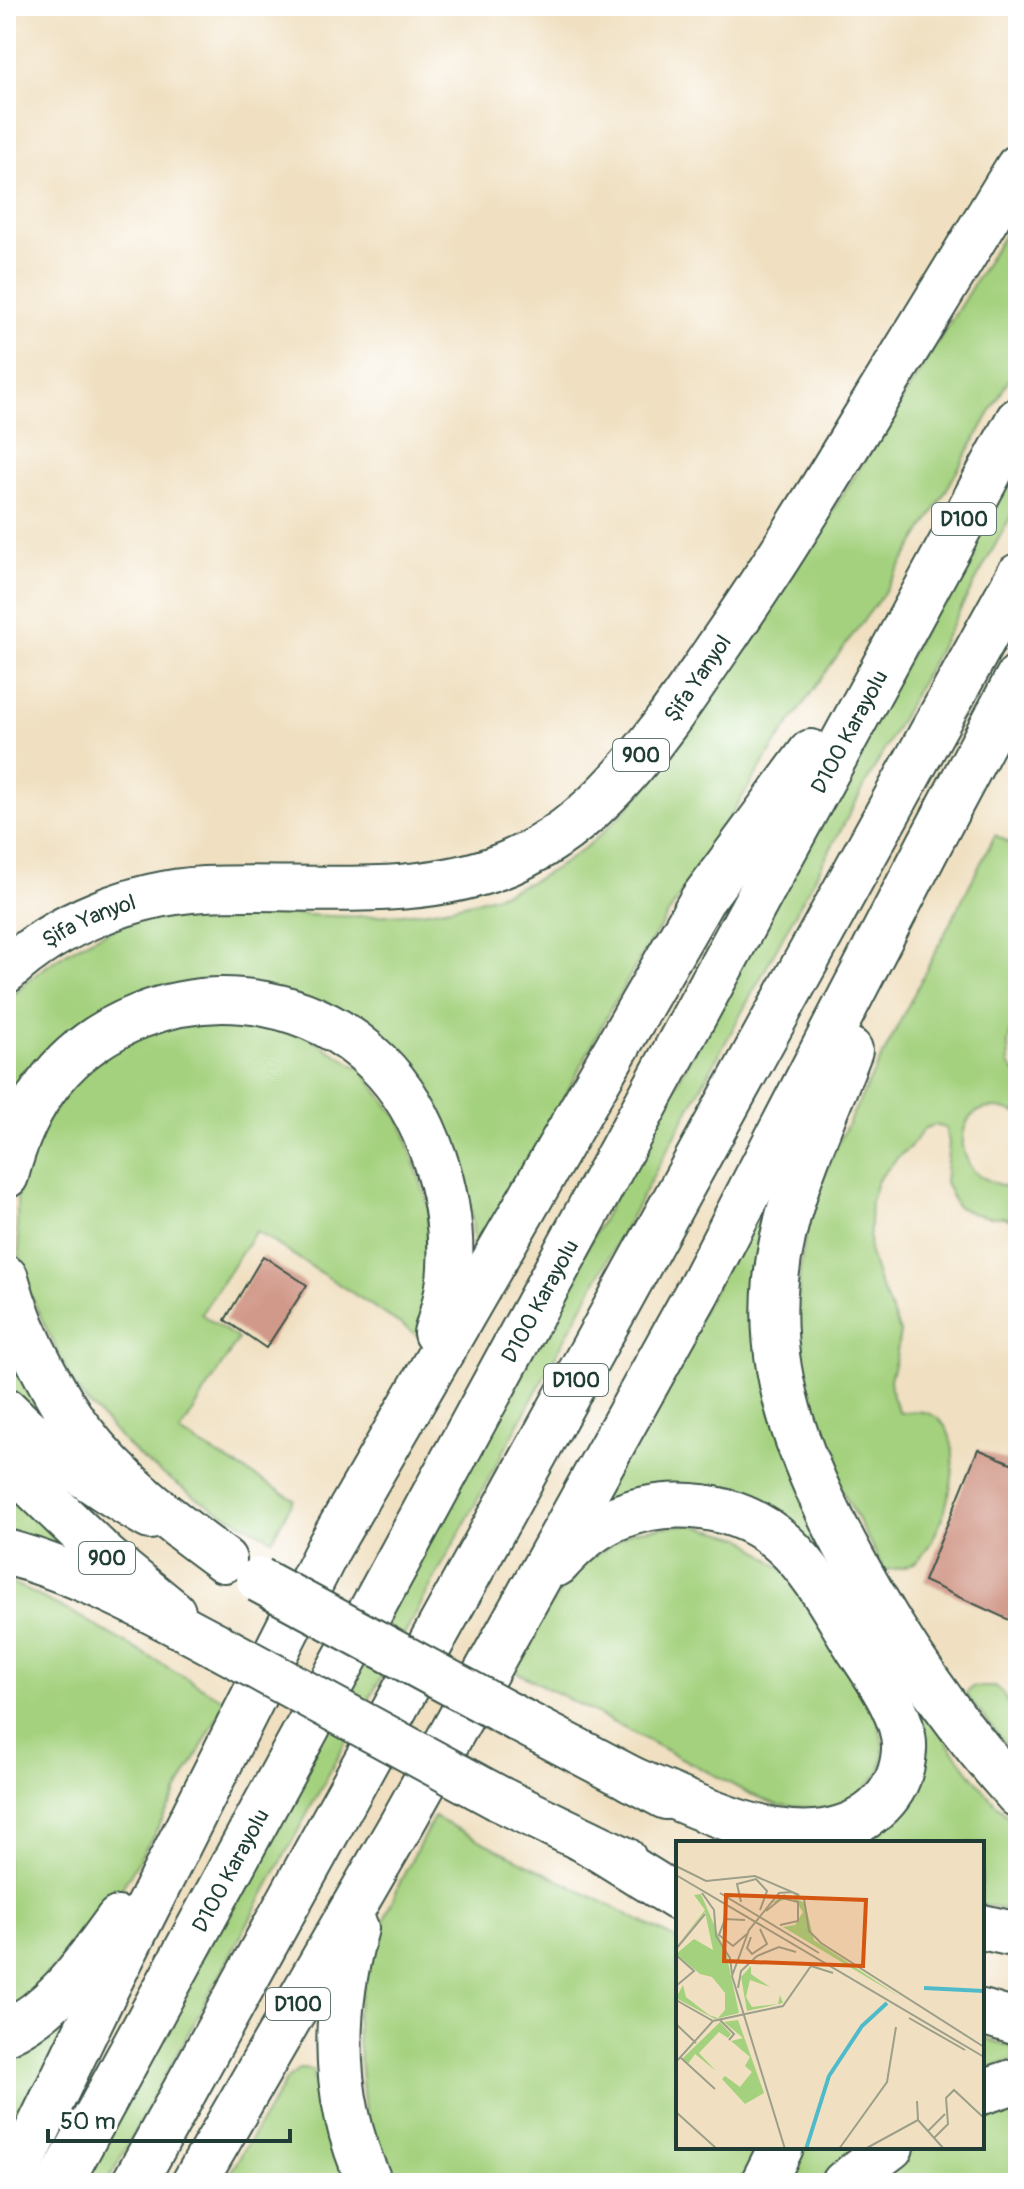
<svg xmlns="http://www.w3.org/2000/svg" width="1024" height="2189" viewBox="0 0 1024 2189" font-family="Pangolin,sans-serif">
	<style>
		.green { fill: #a4d17e; stroke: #628759; stroke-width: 2 }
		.building { fill: #d19989 }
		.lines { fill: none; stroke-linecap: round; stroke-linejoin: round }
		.primary-casing { stroke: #3e5549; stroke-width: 48 }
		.trunk-casing { stroke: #3e5549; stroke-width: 48 }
		.primary { stroke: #fff; stroke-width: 44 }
		.trunk { stroke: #fff; stroke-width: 44 }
		.primary-bridge-casing { stroke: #3e5549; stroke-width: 48; stroke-linecap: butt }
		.primary-bridge { stroke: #fff; stroke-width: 44 }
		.labels { text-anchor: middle; stroke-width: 7; stroke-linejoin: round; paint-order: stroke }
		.shield { fill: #fff; stroke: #627771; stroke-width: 2 }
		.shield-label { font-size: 20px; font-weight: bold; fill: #1f3d34 }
		.street-label { font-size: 22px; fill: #1f3d34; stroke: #fff }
		.inset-river { fill: none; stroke: #4fbbca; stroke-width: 4 }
		.inset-road { fill: none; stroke: #9c9f89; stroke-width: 2 }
		.view { fill: #d45610; fill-opacity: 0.15; stroke: #d45610; stroke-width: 4 }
		.inset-edge { fill: none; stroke: #1f3d34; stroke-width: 4 }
	</style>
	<rect width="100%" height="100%" fill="#fff"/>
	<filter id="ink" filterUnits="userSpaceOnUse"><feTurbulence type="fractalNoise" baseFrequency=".0125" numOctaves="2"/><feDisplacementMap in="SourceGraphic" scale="16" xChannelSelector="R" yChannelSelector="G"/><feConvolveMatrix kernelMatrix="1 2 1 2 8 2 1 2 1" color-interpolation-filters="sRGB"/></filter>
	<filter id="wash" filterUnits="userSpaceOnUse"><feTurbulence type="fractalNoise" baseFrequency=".006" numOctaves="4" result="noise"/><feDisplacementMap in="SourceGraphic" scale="32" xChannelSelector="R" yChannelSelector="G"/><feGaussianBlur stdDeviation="1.8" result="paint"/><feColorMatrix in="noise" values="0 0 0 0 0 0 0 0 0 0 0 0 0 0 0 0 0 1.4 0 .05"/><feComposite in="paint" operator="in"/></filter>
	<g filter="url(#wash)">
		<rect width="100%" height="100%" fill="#f0e0c1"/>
		<path class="green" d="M1018,212V363L935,510L883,594L827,670L773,748L640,959L610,1010L467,1284C469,1272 472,1260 473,1247C475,1198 454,1128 427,1087C417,1073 406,1061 394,1049L218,980L6,1122V1003C51,953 122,916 189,910C229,907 268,912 308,915C384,920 464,913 534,880C636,831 696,716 757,626C848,491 932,351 1018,212Z
			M1018,456V503L107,2183H78Z
			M995,835L1018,847V1021L1010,1032L1008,1044L1009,1064L1018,1076V1114C988,1101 961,1109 963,1146C964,1153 968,1164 972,1169C983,1181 1004,1186 1018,1192V1223L1004,1217H989L971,1213L956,1206L945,1182L949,1142L945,1128L935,1125L925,1128L910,1147L897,1158L878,1180L871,1200L869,1250L878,1280L900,1332L896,1358L890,1379L892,1397L900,1413C984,1395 951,1525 919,1559C910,1568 896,1569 884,1570L822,1451L799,1366L797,1315L800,1270L806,1231L818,1189L836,1147Z
			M179,1020L288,1025L362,1070L402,1124L436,1229L419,1336L256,1231L201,1314L238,1339L180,1433L294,1499L272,1539L220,1512L188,1492L143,1460L123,1441L84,1399L70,1378L23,1280L17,1228V1198L22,1169L31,1141L95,1056Z
			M784,1160L756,1307L948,1744L987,1794L1018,1828V1912L982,1905V1843H863L879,1832L913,1781L792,1528L591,1516Z
			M6,1327L66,1431L6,1393Z
			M6,1490L60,1540L53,1551L6,1535Z
			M689,1524L743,1538L788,1574L873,1705L880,1728L884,1752L880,1772L853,1802L827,1809L778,1805L750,1794L509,1668L545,1611L583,1564L632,1531Z
			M6,1580L75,1614L226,1701L155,1833L108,1911L6,2017Z
			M972,1687H996L1002,1692L1018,1724V1760L965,1694Z
			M434,1817L678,1940V2147H758L741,2183H390L365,2113L356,2016L374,1944L401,1880Z
			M92,1982L6,2166V2049Z
			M982,2037L1018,2049V2058L982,2071Z
			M300,2069L312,2070L328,2139L347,2183H224L287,2079Z
			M1018,2097V2183H866L913,2147H982V2111Z
			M795,2147H858L817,2183H780Z"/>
		<g id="blocks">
			<path class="building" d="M263,1256L307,1285L266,1348L225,1320Z
				M978,1449L1018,1466V1624L924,1581Z"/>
		</g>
	</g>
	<g filter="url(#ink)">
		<use href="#blocks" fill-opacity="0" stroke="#3e5549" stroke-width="2"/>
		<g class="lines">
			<g class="primary-casing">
				<g id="primary">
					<path id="s1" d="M6,971C57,923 134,893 204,889C302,884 416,902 509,863C601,824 659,734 713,655C758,590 801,523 842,455C901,359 959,263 1018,167"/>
					<path d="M6,1410C48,1453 98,1487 150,1517"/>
					<path d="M6,1461L107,1558L173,1612"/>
					<path d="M521,1721L666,1797"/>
					<path d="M500,1799L624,1859"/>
					<path d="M982,1927L1018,1935"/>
					<path d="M982,2012L1018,2023"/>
				</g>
			</g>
			<g class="trunk-casing">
				<g id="trunk">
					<path d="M850,1050C821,1125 784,1199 776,1280C765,1381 807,1476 854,1562C900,1646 954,1724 1018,1795"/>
					<path d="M6,1176C25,1100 66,1045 140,1016C221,984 315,1001 377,1062C428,1112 454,1198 450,1268C449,1290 443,1312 436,1333"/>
					<path d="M6,1278C15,1312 28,1342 45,1373C56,1393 66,1413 80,1430C120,1483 172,1522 224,1560"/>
					<path d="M6,1552C80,1572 149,1609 216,1645"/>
					<path d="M557,1564C573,1546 592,1529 614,1519C669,1495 739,1503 784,1544C815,1572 835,1612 857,1647C875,1675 906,1716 904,1750C901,1800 862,1829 815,1833C756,1838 686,1801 631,1779"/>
					<path d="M588,1842L678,1898"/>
					<path d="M356,1928C332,2014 332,2101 370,2183"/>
					<path d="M6,2032C56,2009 87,1961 118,1919"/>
					<path d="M982,2092L1018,2080"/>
					<path d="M12,2183L108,1985L329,1547L702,900L811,752"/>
					<path id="s2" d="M60,2183L1018,420"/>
					<path d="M134,2183L1018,576"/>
					<path d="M194,2183L401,1825L699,1289L929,845L1018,677"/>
					<path d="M763,2183L781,2147"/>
					<path d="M844,2183L891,2147"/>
				</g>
			</g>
			<use href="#primary" class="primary"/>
			<use href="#trunk" class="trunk"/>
			<g class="primary-bridge-casing">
				<path id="primary-bridge" d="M259,1580L521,1721
					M216,1645L500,1799"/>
			</g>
			<use href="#primary-bridge" class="primary-bridge"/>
		</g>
	</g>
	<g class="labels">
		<g class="shield">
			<rect x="932" y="503" width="64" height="32" rx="6"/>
			<rect x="613" y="739" width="56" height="32" rx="6"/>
			<rect x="544" y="1364" width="64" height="32" rx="6"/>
			<rect x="79" y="1542" width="56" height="32" rx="6"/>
			<rect x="266" y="1988" width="64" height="32" rx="6"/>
		</g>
		<g class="shield-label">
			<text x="964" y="526">D100</text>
			<text x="641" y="762">900</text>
			<text x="576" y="1387">D100</text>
			<text x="107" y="1565">900</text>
			<text x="298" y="2011">D100</text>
		</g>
		<g class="street-label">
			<text dy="8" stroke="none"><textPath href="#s1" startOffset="794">Şifa Yanyol</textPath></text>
			<text dy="8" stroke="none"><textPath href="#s2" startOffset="1652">D100 Karayolu</textPath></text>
			<text dy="8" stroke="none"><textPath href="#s1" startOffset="98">Şifa Yanyol</textPath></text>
			<text dy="8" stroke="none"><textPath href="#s2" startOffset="1004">D100 Karayolu</textPath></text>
			<text dy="8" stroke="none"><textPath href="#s2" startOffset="356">D100 Karayolu</textPath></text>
		</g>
	</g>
	<g transform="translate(676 1841)">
		<rect width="308" height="308" fill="#f0e0c1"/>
		<path d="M25,53L50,112L63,172L39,178L0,157L7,144L10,156L33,174L42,177L49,169V152L36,136L24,133L0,113L18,98L37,109L29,71L0,106L29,69L18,54ZM108,53L129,62L138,99L224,156L107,86L119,84L127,71L117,57L96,62ZM75,125V133L94,146L74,139L70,156L76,166L102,163L104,154L107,162L71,170L65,136ZM62,179L88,252L69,263L46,238L49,235L64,246L76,231L69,225L74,216L55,200L67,197L48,181ZM44,181L55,193L52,197L43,191L23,212L40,230L19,213L12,223L6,218Z" fill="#a4d17e"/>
		<path class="inset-river" d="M248,147L308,150M130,308L153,235L186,185L211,162"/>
		<path class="inset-road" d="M0,25L30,40L79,35L123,54M0,34L308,216M26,52L38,69L40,95L54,117L56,133M44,52L143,112M65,61L61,43L80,38L91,50L84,69M90,70L106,57L122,61V80L104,84M69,79L49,78L43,94L57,105L71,93M75,96L71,107L76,113L91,103L84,88M0,108L29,73M0,114L18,130L0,145M62,147L65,130L81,115L103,106L120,111M0,159L37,180M233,177L289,209M44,179L58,193L53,199M0,183L20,202M5,217L39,248M0,221L37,180L107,165L135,125L157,132M241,260L242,279L268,308M0,271L41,308M252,290L269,273M258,297L272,283L270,257L278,249L308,277M109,308L56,135L73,89L103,52L116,51L128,58L133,90L145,102L308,206M163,308L211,241L220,186M189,308L242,279"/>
		<path class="view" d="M50,54L190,59L187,125L48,120Z"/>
		<rect width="308" height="308" class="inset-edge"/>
	</g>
	<rect width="1024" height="2189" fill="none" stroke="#fff" stroke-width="32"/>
	<path d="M48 2129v12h242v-12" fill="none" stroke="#1f3d34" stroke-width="4"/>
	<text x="60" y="2129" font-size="24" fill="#1f3d34" stroke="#ffffff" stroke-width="6" paint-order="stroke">50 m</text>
</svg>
